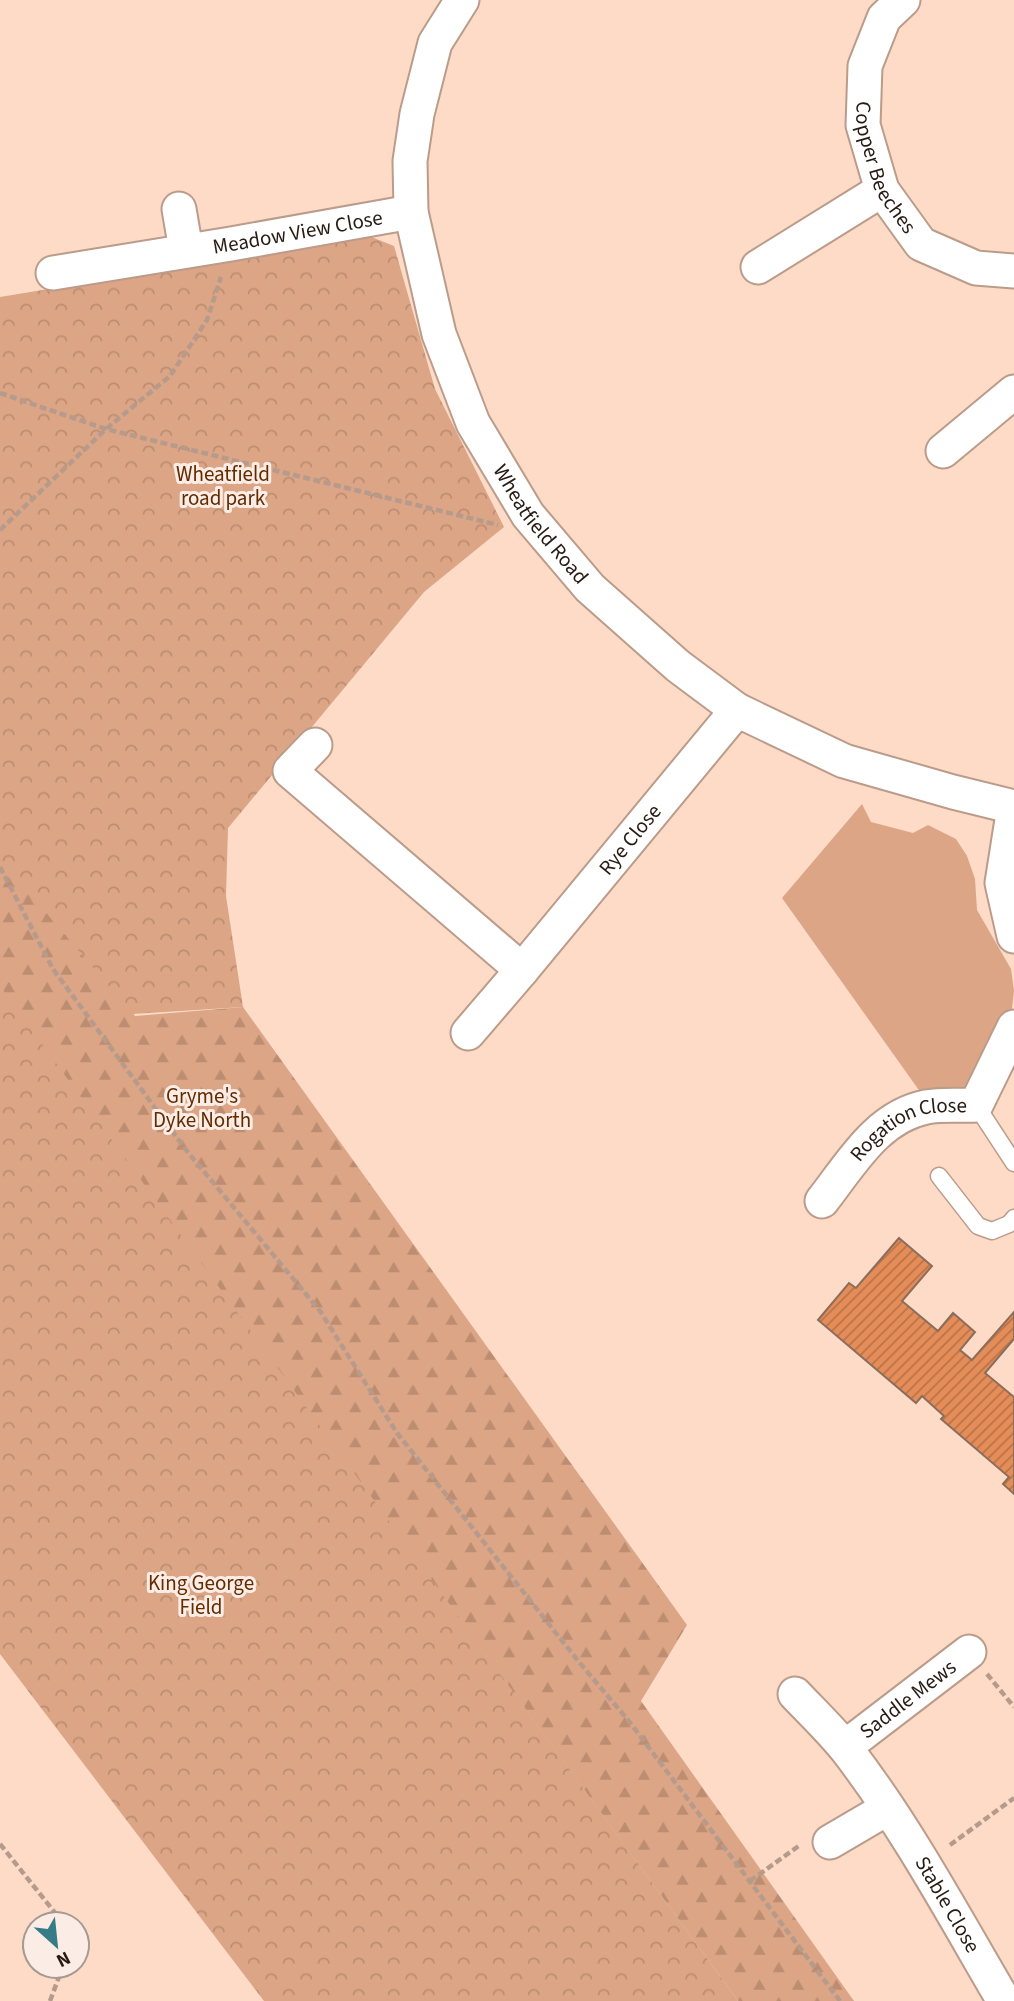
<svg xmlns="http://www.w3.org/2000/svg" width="1014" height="2001" viewBox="0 0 1014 2001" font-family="'Source Sans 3',sans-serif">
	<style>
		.grass { fill: #dca585 }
		.forest { fill: url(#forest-firs) }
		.park { fill: url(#park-crowns) }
		.building { fill: url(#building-hatch); stroke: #8b6d5c; stroke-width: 2 }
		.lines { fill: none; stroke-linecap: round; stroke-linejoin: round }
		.service-casing { stroke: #bb9b89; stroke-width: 19 }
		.minor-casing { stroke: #bb9b89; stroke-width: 37 }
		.path { stroke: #b69b8c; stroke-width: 4.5; stroke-dasharray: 7 3.5; stroke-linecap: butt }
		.service { stroke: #fff; stroke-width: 16 }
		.minor { stroke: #fff; stroke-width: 33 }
		.labels { text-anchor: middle; stroke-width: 6; stroke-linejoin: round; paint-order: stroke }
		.street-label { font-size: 21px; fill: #271b14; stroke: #fbede5 }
		.park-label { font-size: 21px; fill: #622b00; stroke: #fbede5 }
	</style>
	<defs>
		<pattern id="forest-firs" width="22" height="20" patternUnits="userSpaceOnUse" patternTransform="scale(1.75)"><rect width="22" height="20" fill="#dca585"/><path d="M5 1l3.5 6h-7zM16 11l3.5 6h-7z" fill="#bd8d72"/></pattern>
		<pattern id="park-crowns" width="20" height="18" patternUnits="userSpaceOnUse" patternTransform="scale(1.75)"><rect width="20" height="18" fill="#dca585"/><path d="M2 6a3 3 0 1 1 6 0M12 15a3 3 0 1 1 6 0" fill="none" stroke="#bd8d72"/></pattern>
		<pattern id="building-hatch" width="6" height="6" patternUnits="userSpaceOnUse" patternTransform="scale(1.75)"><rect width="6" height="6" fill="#e58d58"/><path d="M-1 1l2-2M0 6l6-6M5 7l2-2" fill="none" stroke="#ba7248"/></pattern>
	</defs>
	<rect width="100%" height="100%" fill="#fddbc7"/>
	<path class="grass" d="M862,804L871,822L913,833L928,825L956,839L967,856L975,879L977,910L1011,969L1014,991L1012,1008L977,1075L965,1089L953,1095L921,1093L782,898Z"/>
	<path class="forest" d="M0,814L135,1016L243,1007L687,1625L641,1701L854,2001H738L0,988Z"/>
	<path class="park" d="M369,236L394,246L435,389L504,527L424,592L228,828L226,896L243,1007L133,1014L0,859V297Z
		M0,986L738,2001H264L0,1654Z"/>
	<path class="building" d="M899,1238L932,1266L902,1301L938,1331L953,1313L975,1332L960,1350L972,1360L1014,1312V1339L985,1373L1014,1397V1494L1003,1484L1009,1477L941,1419L944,1416L922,1396L916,1403L818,1320L849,1283L856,1288Z"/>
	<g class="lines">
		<g class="service-casing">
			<path id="service" d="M976,1105L1014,1163
				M939,1176L978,1226L992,1231L1009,1224L1014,1218"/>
		</g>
		<g class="minor-casing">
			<g id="minor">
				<path id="s1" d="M462,0L435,43L417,114L410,161L411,212L439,334L473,423L528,515L590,588L678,666L737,710L844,761L953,792L1014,807"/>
				<path id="s2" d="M903,0L884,18L865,66L863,125L882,190L921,244L976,268L1014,271"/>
				<path d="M179,209L186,250"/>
				<path d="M758,267L882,190"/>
				<path id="s3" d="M53,273L231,244L411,212"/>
				<path d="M943,451L1014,392"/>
				<path id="s4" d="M315,745L290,771L522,970L737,710"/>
				<path d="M1014,807L1002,883L1014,936"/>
				<path d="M468,1033L522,970"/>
				<path id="s5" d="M822,1201C851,1164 877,1117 926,1107C942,1104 960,1106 976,1105L1014,1027"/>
				<path id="s6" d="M795,1694C812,1712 831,1730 847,1750C907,1828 954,1916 1004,2001"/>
				<path id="s7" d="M845,1747L969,1652"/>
				<path d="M830,1842L888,1808"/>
			</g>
		</g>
		<path class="path" d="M0,393L106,429L498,525
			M0,530L106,429L170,376L207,320L221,277
			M0,867L53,969L186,1150L320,1311L397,1433L579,1662L628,1720L840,2001
			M987,1674L1014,1707
			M0,1844L64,1924
			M950,1845L1014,1798
			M750,1881L800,1845
			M50,2001L63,1966"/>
		<use href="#service" class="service"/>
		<use href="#minor" class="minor"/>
	</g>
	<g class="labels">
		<g class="street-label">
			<text dy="7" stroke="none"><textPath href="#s2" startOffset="184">Copper Beeches</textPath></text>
			<text dy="7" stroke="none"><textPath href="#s3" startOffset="248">Meadow View Close</textPath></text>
			<text dy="7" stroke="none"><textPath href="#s1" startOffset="565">Wheatfield Road</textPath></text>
			<text dy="7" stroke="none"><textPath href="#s4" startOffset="511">Rye Close</textPath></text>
			<text dy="7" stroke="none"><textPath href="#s5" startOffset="119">Rogation Close</textPath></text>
			<text dy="7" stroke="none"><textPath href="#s7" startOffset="79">Saddle Mews</textPath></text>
			<text dy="7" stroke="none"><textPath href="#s6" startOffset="261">Stable Close</textPath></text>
		</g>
		<g class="park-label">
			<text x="223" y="481">Wheatfield<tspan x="223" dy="24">road park</tspan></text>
			<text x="202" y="1103">Gryme's<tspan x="202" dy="24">Dyke North</tspan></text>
			<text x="201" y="1590">King George<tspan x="201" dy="24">Field</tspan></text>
		</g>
	</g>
	<g transform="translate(56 1945) rotate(153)"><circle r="33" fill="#fbede5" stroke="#a69991" stroke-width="2"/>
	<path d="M0-5L12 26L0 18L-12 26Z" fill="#357c87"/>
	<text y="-10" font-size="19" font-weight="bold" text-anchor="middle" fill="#271b14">N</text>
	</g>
</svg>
